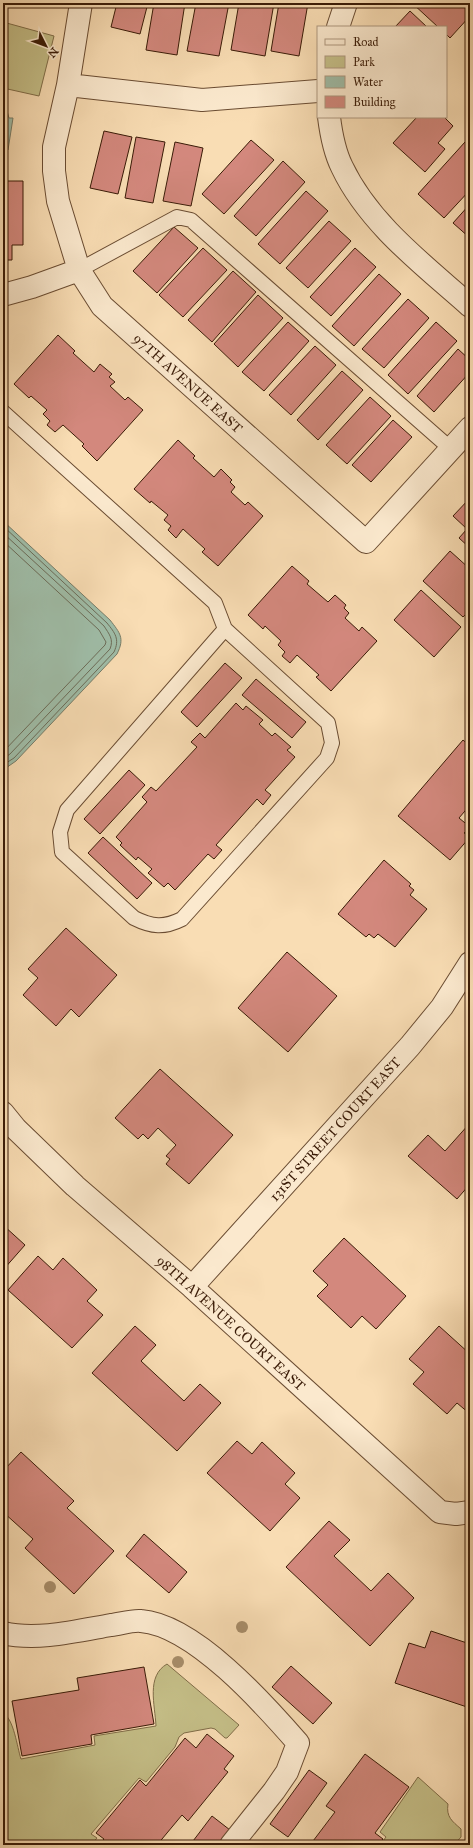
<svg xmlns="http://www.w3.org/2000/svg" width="473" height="1848" viewBox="0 0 473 1848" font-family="'IM FELL Great Primer',serif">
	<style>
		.green { fill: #c5bf88; stroke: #806d48 }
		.water { fill: #9fbda8; stroke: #777c68 }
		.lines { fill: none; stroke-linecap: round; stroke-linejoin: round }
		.shore { stroke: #6c6c58; stroke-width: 1 }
		.building { fill: #d3887d; stroke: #3a1b07 }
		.service-casing { stroke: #6a4c32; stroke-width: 16 }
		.minor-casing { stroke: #6a4c32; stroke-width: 24 }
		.service { stroke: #fbe9ce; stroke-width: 14 }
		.minor { stroke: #fbe9ce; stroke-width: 22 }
		.tree { fill: #a78d6a }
		.labels { text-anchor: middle; stroke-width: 3; stroke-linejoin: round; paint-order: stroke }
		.street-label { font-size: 14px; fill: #3a1b07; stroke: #fbe9ce }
	</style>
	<rect width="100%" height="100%" fill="#f9ddb4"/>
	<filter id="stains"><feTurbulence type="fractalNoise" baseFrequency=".005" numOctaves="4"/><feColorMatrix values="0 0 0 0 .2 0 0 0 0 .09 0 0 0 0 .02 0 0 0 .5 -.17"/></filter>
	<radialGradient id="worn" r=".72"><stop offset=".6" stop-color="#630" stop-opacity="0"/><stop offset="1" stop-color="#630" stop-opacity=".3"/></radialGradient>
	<path class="green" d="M3,22L54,36L39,96L3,88Z
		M167,1664L239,1725L227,1738H225L215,1729L211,1728L184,1733L179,1737L175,1747L146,1782L139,1778L91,1834L97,1838L91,1845H3V1713C14,1719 17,1747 21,1759L95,1745L94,1736L156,1726C155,1705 146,1676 167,1664Z
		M418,1777L448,1804C446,1817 452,1821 461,1829V1837L454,1845H380L386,1837L380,1832Z"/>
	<path class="water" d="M3,109L7,111L9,118H13L8,150H5L3,152Z
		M3,521L110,620C120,633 125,638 117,654L16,761L3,770Z"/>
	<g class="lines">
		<path class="shore" d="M3,526L107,623C115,633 120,639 114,652L14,758L3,765
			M3,533L104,626C109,634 114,639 110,649L10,754L3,759
			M3,541L99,630L106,642L105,645L3,752"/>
	</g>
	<path class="building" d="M117,3H148L140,34L111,27Z
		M154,3H185L177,55L146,50Z
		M196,3H229L219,56L187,51Z
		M239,3H274L265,56L231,50Z
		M279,3H308L299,56L271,51Z
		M412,3H470V16L450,38L446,34V27H438Z
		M410,11L427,27H395Z
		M417,117H444L453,126L438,143L445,149L425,172L393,143Z
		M104,131L132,137L118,194L90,188Z
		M136,137L165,142L153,203L125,198Z
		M251,140L274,160L224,214L202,194Z
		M175,142L203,148L191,206L163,201Z
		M465,142L470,147V190L444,218L418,194Z
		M283,161L305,182L256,236L234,216Z
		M3,181H23V245H12V260H3Z
		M306,191L328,211L280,264L258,244Z
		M470,204V238L453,223Z
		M329,221L351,241L308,288L286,268Z
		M174,227L198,248L157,293L133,271Z
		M203,248L227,270L183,317L159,295Z
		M355,248L376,267L331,316L310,297Z
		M233,271L256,292L212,342L188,320Z
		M379,274L401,294L354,346L332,326Z
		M258,295L283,318L238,367L214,344Z
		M408,299L429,318L384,368L362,349Z
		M288,322L309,341L264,391L242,372Z
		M436,322L457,341L408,394L388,375Z
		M58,335L75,351L73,353L94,372L100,364L112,374L109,377L115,382L110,386L125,400L128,397L143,410L97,461L82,446L84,444L63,425L55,432L47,425L50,421L43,414L47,410L31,396L29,398L14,384Z
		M315,346L336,365L291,415L269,395Z
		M458,349L470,360V372L434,412L417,396Z
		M342,371L363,390L318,440L297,420Z
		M370,397L391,416L347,464L326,445Z
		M393,420L412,437L371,482L352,465Z
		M178,440L195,456L193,458L214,477L221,469L232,480L230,482L235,487L231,492L245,505L248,502L263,516L218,566L202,552L205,549L183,529L176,538L168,530L171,526L164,520L168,515L151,501L150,503L134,489Z
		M470,498V548L459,538L467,529L453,516Z
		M450,551L470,569V610L463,617L423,581Z
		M292,566L309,581L307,584L328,602L335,595L346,605L344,608L349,613L345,618L359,631L362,627L377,641L331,691L316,677L319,675L297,655L290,663L282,656L285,652L278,645L281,641L265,626L263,629L248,615Z
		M421,590L461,627L434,657L394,620Z
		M225,663L242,678L197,727L181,712Z
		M256,679L306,722L292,738L242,695Z
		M236,703L243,710L246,706L263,720L259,724L272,736L275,733L291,747L287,750L295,757L265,790L271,795L263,805L257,799L216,845L222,850L214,859L208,854L175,890L168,883L164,887L148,873L152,869L138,857L136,860L120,845L122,843L116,837L147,802L142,797L151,787L156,791L197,747L191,742L200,733L205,738Z
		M463,740L470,746V805L459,818L470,827L464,833L470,837L450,860L398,816Z
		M129,770L145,785L100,834L84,819Z
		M103,837L152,883L137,899L88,853Z
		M384,860L411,884L409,886L414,890L410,895L427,909L395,947L378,934L374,938L369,934L366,937L338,914Z
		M66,928L117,975L79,1017L71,1009L56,1026L23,995L38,978L28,969Z
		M287,952L337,996L288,1052L238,1008Z
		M160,1069L233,1135L189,1184L166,1164L170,1159L166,1156L176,1145L158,1128L148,1139L143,1134L138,1139L115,1118Z
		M470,1123V1184L457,1199L408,1156L428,1135L445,1151Z
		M3,1225L25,1245L3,1270Z
		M344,1238L406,1296L376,1329L362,1316L351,1328L317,1296L328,1285L313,1271Z
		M38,1256L53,1270L63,1258L97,1290L87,1301L103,1315L72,1348L8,1290Z
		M135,1326L156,1345L141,1361L184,1401L200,1384L221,1403L177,1451L92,1373Z
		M439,1326L470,1354V1414L457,1403L447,1414L413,1384L424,1372L409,1359Z
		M237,1441L252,1454L262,1442L295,1473L285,1484L300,1498L270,1531L207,1473Z
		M21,1452L74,1501L67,1508L114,1551L74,1594L25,1548L33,1539L3,1512V1471Z
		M329,1521L350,1540L334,1556L371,1591L388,1573L414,1598L370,1646L286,1567Z
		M144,1534L187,1572L169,1593L126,1556Z
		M431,1631L470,1644V1708L395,1683L409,1643L425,1648Z
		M291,1666L332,1703L313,1724L272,1687Z
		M144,1667L154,1724L91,1735L92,1744L22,1756L12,1701L79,1690L77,1678Z
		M207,1734L234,1756L224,1769L228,1772L188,1821L182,1815L157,1845H99L104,1839L96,1833L140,1780L146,1786L185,1738L196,1748Z
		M365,1754L409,1787L375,1833L383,1839L378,1845H310L335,1812L326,1806Z
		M309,1770L327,1783L288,1837L270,1824Z
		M212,1816L230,1830L218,1845H190Z"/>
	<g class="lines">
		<g class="service-casing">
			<path id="service" d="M79,270L177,217L191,220L451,449
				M3,412L215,603L225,629L328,723L332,743L327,758L182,919C164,928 152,927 134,918L62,852L60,832L67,810L225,629"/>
		</g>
		<g class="minor-casing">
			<path id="minor" d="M338,27L346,3
				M68,85L202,100L318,91
				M329,117C331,133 335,153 342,167C369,224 424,265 470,306
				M79,270L58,201L54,171V147L68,85L81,3
				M3,295L32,287L79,270L102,306L366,542L470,428
				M3,1113L16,1129L75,1186L192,1287L440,1512L456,1514L470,1512
				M192,1287L410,1046L442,1007L470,963
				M3,1633C37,1641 77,1631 111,1625C120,1624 132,1620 141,1621C194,1625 264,1704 298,1743L287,1772L274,1791L231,1845"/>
		</g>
		<use href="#service" class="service"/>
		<use href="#minor" class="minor"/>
	</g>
	<g class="tree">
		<circle cx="50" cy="1587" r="6"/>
		<circle cx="242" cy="1627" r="6"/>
		<circle cx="178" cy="1662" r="6"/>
	</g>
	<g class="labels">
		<g class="street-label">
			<text transform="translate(188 383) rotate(42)" y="5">97TH AVENUE EAST</text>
			<text transform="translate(335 1129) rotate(-48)" y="5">131ST STREET COURT EAST</text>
			<text transform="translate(231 1323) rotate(42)" y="5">98TH AVENUE COURT EAST</text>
		</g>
	</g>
	<rect width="473" height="1848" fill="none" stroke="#f9ddb4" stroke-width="16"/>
	<rect x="4" y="4" width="465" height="1840" fill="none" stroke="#3a1b07" stroke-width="2"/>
	<rect x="8" y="8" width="457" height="1832" fill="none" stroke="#3a1b07"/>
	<rect x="317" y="26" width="130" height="92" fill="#fbe9ce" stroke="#ae977e"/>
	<rect x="325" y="39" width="20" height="6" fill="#fbe9ce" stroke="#ae977e"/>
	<text x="353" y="46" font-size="12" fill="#3a1b07">Road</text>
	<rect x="325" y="56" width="20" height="12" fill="#c5bf88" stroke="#ae977e"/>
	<text x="353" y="66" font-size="12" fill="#3a1b07">Park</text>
	<rect x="325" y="76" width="20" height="12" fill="#9fbda8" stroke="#ae977e"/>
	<text x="353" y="86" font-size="12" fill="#3a1b07">Water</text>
	<rect x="325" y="96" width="20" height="12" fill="#d3887d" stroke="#ae977e"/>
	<text x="353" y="106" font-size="12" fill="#3a1b07">Building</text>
	<g transform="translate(46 46) rotate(132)" stroke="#fbe9ce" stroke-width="3" paint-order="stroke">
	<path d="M0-3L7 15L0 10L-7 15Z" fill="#3a1b07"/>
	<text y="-6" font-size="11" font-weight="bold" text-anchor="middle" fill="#3a1b07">N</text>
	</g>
	<rect width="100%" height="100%" filter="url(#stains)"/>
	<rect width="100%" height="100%" fill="url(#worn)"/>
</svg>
